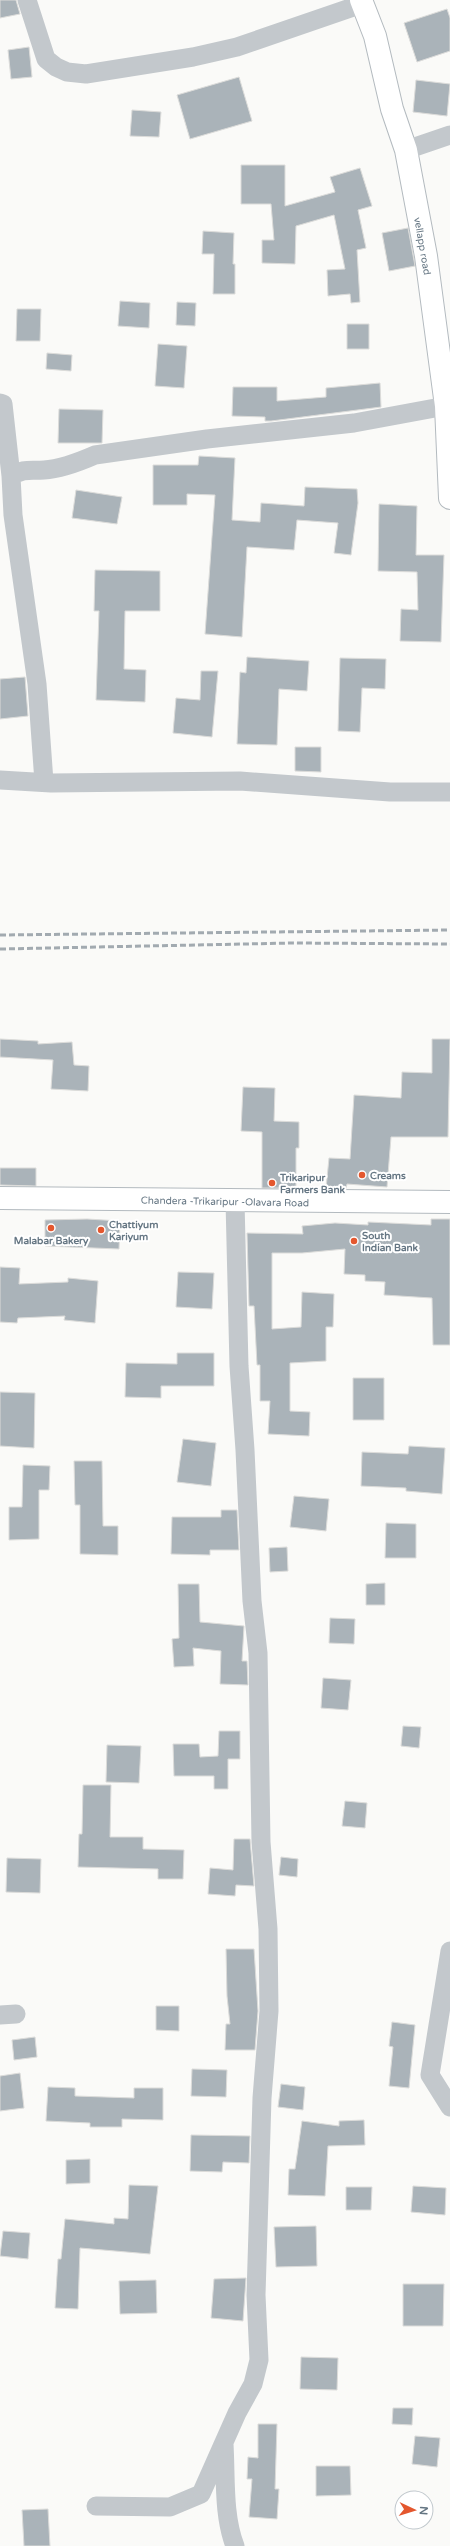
<svg xmlns="http://www.w3.org/2000/svg" width="450" height="2546" viewBox="0 0 450 2546" font-family="'Varela Round',sans-serif">
	<style>
		.building { fill: #aab3b9; stroke: #dcdcda }
		.lines { fill: none; stroke-linecap: round; stroke-linejoin: round }
		.secondary-casing { stroke: #b3babf; stroke-width: 24 }
		.minor { stroke: #c3c8cc; stroke-width: 19 }
		.secondary { stroke: #fff; stroke-width: 22 }
		.rail { stroke: #a2aab0; stroke-width: 3; stroke-dasharray: 6 3; stroke-linecap: butt }
		.poi-dot { fill: #e4572e; stroke: #fff; stroke-width: 1.5 }
		.labels { text-anchor: middle; stroke-width: 4; stroke-linejoin: round; paint-order: stroke }
		.street-label { font-size: 10px; fill: #657683; stroke: #fff }
		.poi-label { font-size: 10px; font-weight: bold; fill: #657683; stroke: #fff; text-anchor: start }
	</style>
	<rect width="100%" height="100%" fill="#fafaf8"/>
	<path class="building" d="M0,0H16L20,14L0,18Z
		M447,9L450,18V51L417,62L404,23Z
		M29,47L32,77L11,79L8,50Z
		M239,77L252,121L190,139L177,95Z
		M416,80L450,84L447,116L413,112Z
		M132,110L161,112L159,137L130,136Z
		M241,165H285V206L335,192L330,177L360,168L372,206L358,210L366,248L357,250L360,302L351,303L350,294L328,296L327,270L345,269L334,215L296,226L295,264L262,263V240H274L271,204H241Z
		M408,228L415,266L389,271L382,233Z
		M203,231L234,233L233,264H235V294H213L214,254H202Z
		M120,301L150,303L149,328L118,326Z
		M177,302L196,303L195,326L176,325Z
		M17,309H41L40,341H16Z
		M347,324H369V349H347Z
		M158,344L187,346L184,388L155,386Z
		M47,353L72,355L71,371L46,369Z
		M380,383L381,407L271,421H265V417L232,416L233,387H277V401L326,397V388Z
		M59,409L103,410L102,443H58Z
		M199,456L235,458L232,520L260,522L261,503L304,506L305,487L357,489L358,503L351,555L334,553L338,523L297,520L294,550L247,547L242,637L205,634L215,495L187,494V505H153V465H198Z
		M76,490L122,497L117,524L72,518Z
		M379,504L417,506L416,555H444L441,642L400,641L401,609L418,610L417,572L378,571Z
		M95,570L160,571V611H125L124,669L146,670L145,702L96,700L99,611H94Z
		M247,657L309,661L307,691L279,689L277,745L237,744L240,672L246,673Z
		M340,658L386,659L385,689L362,688L360,732L338,731Z
		M201,671H218L212,737L173,733L176,698L200,700Z
		M25,677L28,716L0,719V679Z
		M295,747H321V772L295,771Z
		M0,1039L38,1041V1044L72,1042L74,1065L89,1066L88,1091L51,1089L53,1060L0,1057Z
		M432,1039H450L448,1137H391L387,1187L347,1184L346,1189L326,1188L329,1158L350,1159L354,1095L401,1098L402,1072L432,1073Z
		M243,1087L275,1088L274,1121L299,1122V1148H296V1188H262V1132L241,1131Z
		M0,1168H36V1186L0,1185Z
		M87,1219L120,1221L119,1249L45,1246V1220Z
		M431,1219H450V1345H433L432,1298L384,1295L385,1282L365,1281V1275L344,1274L345,1249L302,1253H272V1329L301,1327L302,1292L334,1294L333,1327H326V1361L290,1363V1411L310,1412L309,1436L268,1434L270,1401H260V1365H257L254,1306H249L247,1233L303,1234L302,1226L335,1223L368,1225V1222L431,1225Z
		M0,1267L20,1268L19,1284L68,1282V1278L98,1281L95,1323L64,1320L65,1316L18,1318L17,1323L0,1322Z
		M178,1272L214,1273L212,1309L176,1307Z
		M177,1353H214V1386H161V1398L125,1397L126,1363L177,1364Z
		M353,1378H384V1420H353Z
		M0,1392L35,1393L34,1448L0,1446Z
		M183,1439L216,1443L211,1486L177,1482Z
		M409,1446L445,1448L442,1494L406,1491V1488L361,1486L362,1452L408,1454Z
		M74,1461H102L103,1526H118V1555L80,1554V1505H75Z
		M23,1465L50,1466L49,1490H39V1539L9,1540V1507H22Z
		M294,1496L329,1499L326,1531L290,1527Z
		M221,1510H237L239,1550H210V1555L171,1554L172,1517H221Z
		M386,1523L416,1524V1558H385Z
		M287,1547L288,1571L270,1572L269,1548Z
		M385,1583V1605H366V1584Z
		M178,1584H199L200,1622L244,1626L242,1661H247L248,1685L220,1684L221,1651L193,1648L194,1666L174,1667L172,1639L179,1638Z
		M330,1618L355,1619L354,1644L329,1643Z
		M323,1678L351,1680L348,1710L321,1708Z
		M403,1726L421,1727L419,1748L401,1746Z
		M219,1731H240V1759H228V1789H214V1776H174L173,1744H199L200,1757L218,1756Z
		M107,1745L141,1746L139,1783L106,1782Z
		M83,1785H111L110,1837H143V1849L184,1850L183,1879H158V1869L78,1867L79,1834H82Z
		M345,1801L367,1803L365,1828L342,1826Z
		M234,1839H250L254,1886L236,1885L235,1896L208,1894L210,1868L233,1870Z
		M281,1857L298,1859L297,1877L279,1875Z
		M7,1858L41,1859L40,1893L6,1892Z
		M226,1949H254L258,2011L255,2050H225L226,2024H230L227,1996Z
		M156,2006H179V2031L156,2030Z
		M392,2022L415,2025L409,2088L389,2086L393,2047L389,2046Z
		M35,2037L37,2057L14,2060L12,2040Z
		M192,2069L227,2070L226,2097L191,2096Z
		M20,2073L24,2108L0,2111V2076Z
		M281,2084L305,2087L303,2110L278,2107Z
		M48,2087L75,2088V2096L134,2098V2088H163V2120L122,2119V2127H90V2123L46,2121Z
		M364,2120L365,2145L328,2146L325,2196L288,2195L289,2169H295L302,2121L339,2126V2121Z
		M191,2135L250,2136L249,2163L223,2162L222,2172L190,2171Z
		M90,2159V2183L66,2184V2160Z
		M129,2185L158,2186L150,2254L80,2248L78,2309L55,2308L58,2259H61L65,2219L114,2224V2218L128,2219Z
		M413,2186L446,2188L445,2215L411,2212Z
		M346,2187H372L371,2210H346Z
		M316,2226L317,2266L276,2267L274,2227Z
		M3,2231L30,2233L28,2259L0,2256Z
		M246,2278L243,2321L211,2318L214,2279Z
		M156,2280L157,2313L120,2314L119,2281Z
		M403,2284H444L443,2326H403Z
		M301,2357L338,2358L337,2390L300,2389Z
		M393,2408H413L412,2425L392,2424Z
		M258,2424H277L275,2489H279L277,2519L249,2517L252,2479H247L248,2457L258,2458Z
		M415,2436L440,2438L437,2467L412,2464Z
		M316,2466H350L351,2495L316,2496Z
		M48,2509L50,2546H24L22,2510Z"/>
	<g class="lines">
		<g class="secondary-casing">
			<path id="secondary" d="M361,0L375,36L392,109L406,150L426,256L446,406L450,498
				M0,1198L450,1202"/>
		</g>
		<path class="minor" d="M27,0L46,59L56,67L67,72L86,74L193,57L237,47L362,4
			M406,150L450,135
			M0,403L3,404L11,476
			M0,780L51,783L240,781L390,792H450
			M44,782L37,684L13,515L11,476C25,468 29,471 44,470C61,469 79,462 95,455L207,439L354,423L446,406
			M450,1951L430,2075L450,2107
			M0,2015L16,2014
			M224,2444C226,2477 223,2515 235,2546
			M96,2506L170,2507L201,2494L237,2413L253,2384L259,2360L256,2295L262,2098L269,2011L268,1929L261,1842L258,1653L252,1601L245,1450L239,1366L235,1201"/>
		<use href="#secondary" class="secondary"/>
		<path class="rail" d="M0,935L450,930
			M0,949L293,943L450,944"/>
	</g>
	<g class="poi-dot">
		<circle cx="362" cy="1175" r="4"/>
		<circle cx="272" cy="1183" r="4"/>
		<circle cx="51" cy="1228" r="4"/>
		<circle cx="101" cy="1230" r="4"/>
		<circle cx="354" cy="1241" r="4"/>
	</g>
	<g class="labels">
		<g class="street-label">
			<text transform="translate(423 246) rotate(80)" y="4">vellapp road</text>
			<text transform="translate(225 1201) rotate(1)" y="4">Chandera -Trikaripur -Olavara Road</text>
		</g>
		<g class="poi-label">
			<text x="370" y="1179">Creams</text>
			<text x="280" y="1181">Trikaripur<tspan x="280" dy="12">Farmers Bank</tspan></text>
			<text x="109" y="1228">Chattiyum<tspan x="109" dy="12">Kariyum</tspan></text>
			<text x="362" y="1239">South<tspan x="362" dy="12">Indian Bank</tspan></text>
			<text x="51" y="1244" text-anchor="middle">Malabar Bakery</text>
		</g>
	</g>
	<g transform="translate(414 2510) rotate(94)"><circle r="19" fill="#ffffff" stroke="#c1c8cd"/>
	<path d="M0-3L7 15L0 10L-7 15Z" fill="#e4572e"/>
	<text y="-6" font-size="11" font-weight="bold" text-anchor="middle" fill="#657683">N</text>
	</g>
</svg>
